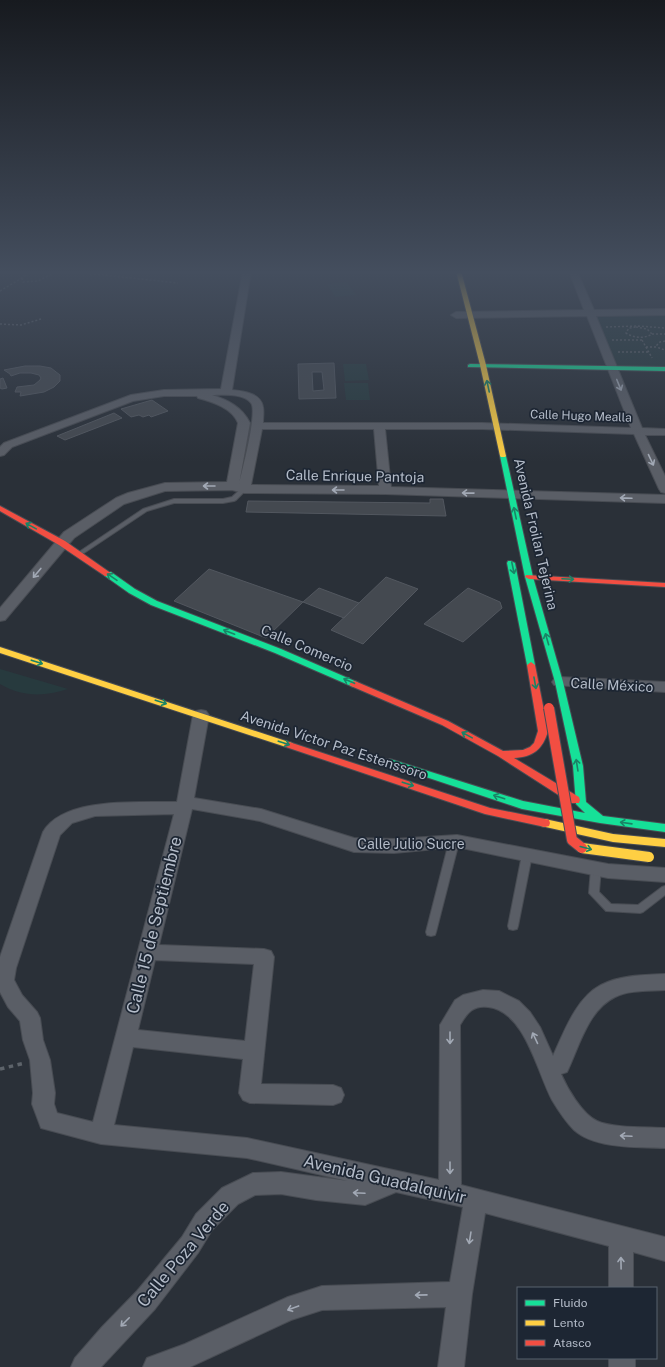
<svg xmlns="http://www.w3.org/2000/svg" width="665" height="1367" viewBox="0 0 665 1367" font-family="'Public Sans',sans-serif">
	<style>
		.green { fill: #273a3e }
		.building { fill: #444950; stroke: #52575f; fill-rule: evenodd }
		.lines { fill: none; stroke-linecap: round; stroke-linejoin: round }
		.lane-casing { stroke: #484c53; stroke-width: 2 }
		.street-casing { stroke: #484c53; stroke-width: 2 }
		.fast-casing { stroke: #484c53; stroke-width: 2 }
		.slow-casing { stroke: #484c53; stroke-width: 2 }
		.jam-casing { stroke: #484c53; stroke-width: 2 }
		.path-far1 { stroke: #5d636a; stroke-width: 1.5; stroke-dasharray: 2 2; stroke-linecap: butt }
		.path { stroke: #5d636a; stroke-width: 3.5; stroke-dasharray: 4.5 4.5; stroke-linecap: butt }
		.lane { fill: #5a5e66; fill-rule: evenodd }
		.street { fill: #5a5e66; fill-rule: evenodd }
		.fast { fill: #16e098; fill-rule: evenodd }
		.slow { fill: #ffcf43; fill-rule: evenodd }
		.jam { fill: #f24e42; fill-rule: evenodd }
		.slow-bridge-casing { stroke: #484c55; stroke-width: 12; stroke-linecap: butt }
		.jam-bridge-casing { stroke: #484c55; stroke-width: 12; stroke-linecap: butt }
		.slow-bridge { stroke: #ffcf43; stroke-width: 10 }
		.jam-bridge { stroke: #f24e42; stroke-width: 10 }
		.oneway { stroke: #a2a9b5 }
		.oneway2 { stroke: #1a8366 }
		.labels { text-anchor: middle; stroke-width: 3.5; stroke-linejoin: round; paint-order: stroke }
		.far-street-label { font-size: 12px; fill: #b4bcc9; stroke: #1d2633 }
		.street-label { font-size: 14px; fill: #b4bcc9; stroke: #1d2633 }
		.near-street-label { font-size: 17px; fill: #b4bcc9; stroke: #1d2633 }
	</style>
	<rect width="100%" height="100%" fill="#2a3038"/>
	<path class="green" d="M347,282L356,295L335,297L327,284Z
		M594,314H665V366H617Z
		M343,364H366L369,380L345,381Z
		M344,383H368L370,400H346Z
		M0,669L68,689C44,697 22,697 0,684Z"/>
	<path class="building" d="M334,363L336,398L299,399L298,364ZM312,372H322L324,390L313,391Z
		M25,366H40L51,368L60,375V381L54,387L44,392L20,396L21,392H15L17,387L34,385L40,380L41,378L39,375L31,373H20L11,376L10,374L4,370Z
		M3,378L7,388L2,389L0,388V379Z
		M152,400L168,411L151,417L149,415L143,417L139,415L131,417L121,409Z
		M114,413L122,418L65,440L57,436Z
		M430,499H443L446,516L246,512L248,501L430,503Z
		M209,569L303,602L266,638L174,601Z
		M386,577L418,589L363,644L331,630Z
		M319,588L359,603L344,618L303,602Z
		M468,588L500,602L502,608L463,642L424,624Z"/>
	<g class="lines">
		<g class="lane-casing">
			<path id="lane" d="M244,487L247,489L236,500L234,501L223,503H174L147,511L81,555L79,556L76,554L143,509L174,499H223L232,497L242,488Z
				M454,839L457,840L459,842L436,932L435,935L431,936L427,935L426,932L449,842L451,840Z
				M527,851L530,852L532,855L518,926L517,929L513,930L509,929L508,926L522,855L524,852Z
				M596,864L599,865L601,868L599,892L611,904L638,905L662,887L665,886V895L643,912L640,913L606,911L589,893L591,868L593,865Z"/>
		</g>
		<g class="street-casing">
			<path id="street" d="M243,271H251L232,390C243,391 261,393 263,407C264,411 263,418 263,423H482L631,428L587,316L456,318L451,315L456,312L584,310L569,271H577L594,310L665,309V315L596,316L642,428L665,429V435H645L665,476V493L661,492L659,489L634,434L482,429H385L391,487L665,495V503L385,494L244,493L232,490L165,491L124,504L74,538L5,620L0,621V608L64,532L116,498L128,493L165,483L227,482L238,423C232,408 213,402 198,398L197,396H164L133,401L12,447L4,455L0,456V447L4,443L131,395L164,390L221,389ZM212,395C223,395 243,393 251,403C258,411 242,471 239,484L250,423C242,407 228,400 212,395ZM262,429H374L379,486L251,485Z
				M559,677L665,682V692L554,685L552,682L554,679Z
				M201,710L206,711L209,715L194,798L261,809L354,838L394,839L457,835L608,864L665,868V882L608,878L457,847L394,853L354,852L260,821L192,809L159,945L264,949L271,951L274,957L261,1084L333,1085L341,1088L344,1095L341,1102L333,1105L250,1103L243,1100L239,1093L243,1059L133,1047L114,1125L247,1138L439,1180L440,1025L455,1000L463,995L483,990L499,991L519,1001L530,1012L540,1027L553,1056C564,1032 576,998 601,985C620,975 644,975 665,974V990C650,991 629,990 615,997C588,1010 579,1047 567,1072L561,1074C567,1088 582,1114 597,1121C612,1128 647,1127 665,1128V1148C638,1147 595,1149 574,1130C566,1122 558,1110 552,1100C537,1072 525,1011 488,1007C473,1005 467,1013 460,1025L461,1185L665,1237V1261L633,1252V1288H609V1246L485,1213L472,1294L464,1367H438L446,1307L322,1310L291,1320L190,1367H143L147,1358L185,1344L288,1297L322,1286L450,1282L463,1207L396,1192L365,1205L316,1200L281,1194L255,1195L238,1204L212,1230L198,1253L155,1309L101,1367H71L75,1358L102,1327L137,1291L182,1237L196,1214L222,1188L253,1173L281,1172L348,1181L247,1158L101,1144L41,1128L32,1104L33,1093L30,1060L23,1040L20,1021L8,1007L0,992V957L43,832C64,796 140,803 177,802L193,715L196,711ZM174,814L93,1122L57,1113L54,1104L55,1093L50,1060L43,1040L40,1018L37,1012L22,995L14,980L16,968L60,835L72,823L95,816ZM155,960L254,964L245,1041L138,1030Z
				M609,1358H635V1367H609Z"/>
		</g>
		<g class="fast-casing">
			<path id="fast" d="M470,364L665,367V371L468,367V365Z
				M503,454L506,456L533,577L563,682L583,766L586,802L603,816L665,824V832L600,823L522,809L384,763L382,761L384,759H390L523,801L585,813L576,804L573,766L555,682L525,577L500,456Z
				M508,561H511L515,563L535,665L531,668L527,665L507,563Z
				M105,572H111L135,589L157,601L281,649L357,682L359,684L354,687L351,686L275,653L151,605L129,593L105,576L104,574Z"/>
		</g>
		<g class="slow-casing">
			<path id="slow" d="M456,271H461L486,365L506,456L505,457H501L500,456L480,365Z
				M0,647L292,743L294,745L292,747H286L0,653Z
				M545,819L613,834L665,839V847L613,842L541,826L540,823L541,820Z"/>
		</g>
		<g class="jam-casing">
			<path id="jam" d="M0,506L65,541L112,574L108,576H105L59,545L0,511Z
				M526,575L665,583V587L529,579L525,577Z
				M531,662L535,665L548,731C543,749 533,757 514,758L579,797L580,800L579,803H571L498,756L442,725L351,686L349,684L354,681L357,682L448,721L503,751L523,750L530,747L534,743L538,731L527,665Z
				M289,742L490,808L545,819L549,820L550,823L549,826L545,827L485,814L286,747L284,745L286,743Z"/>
		</g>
		<path class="path-far1" d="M66,271L178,283
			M22,278L23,282L38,281L58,271
			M0,291L22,278L29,271
			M0,324L21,325L41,319
			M606,327L638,326L665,328
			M636,327L647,329L652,334C644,339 634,338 626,333L629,328Z
			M652,334H665
			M612,340H643
			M642,340L652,358
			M665,341L660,342L657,345L659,348L665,350
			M646,347H657
			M618,352H649"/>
		<path class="path" d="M0,1069L25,1063"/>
		<use href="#lane" class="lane"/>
		<use href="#street" class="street"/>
		<use href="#fast" class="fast"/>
		<use href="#slow" class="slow"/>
		<use href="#jam" class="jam"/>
		<g class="slow-bridge-casing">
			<path id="slow-bridge" d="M582,848L649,857"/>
		</g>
		<g class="jam-bridge-casing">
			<path id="jam-bridge" d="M549,708L572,840L582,848"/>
		</g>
		<use href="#slow-bridge" class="slow-bridge"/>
		<use href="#jam-bridge" class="jam-bridge"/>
	</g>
	<defs><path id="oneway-shaft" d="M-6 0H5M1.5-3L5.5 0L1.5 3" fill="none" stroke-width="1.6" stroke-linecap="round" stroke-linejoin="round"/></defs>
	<g class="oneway">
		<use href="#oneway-shaft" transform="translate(619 385) rotate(68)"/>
		<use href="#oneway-shaft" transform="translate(651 460) rotate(65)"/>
		<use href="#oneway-shaft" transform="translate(209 486) rotate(-180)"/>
		<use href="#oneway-shaft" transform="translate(338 490) rotate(-180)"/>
		<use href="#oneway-shaft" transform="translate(468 493) rotate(-179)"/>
		<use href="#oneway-shaft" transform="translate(626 498) rotate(-178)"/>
		<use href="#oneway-shaft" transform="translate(37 573) rotate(130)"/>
		<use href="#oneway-shaft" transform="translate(450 1038) rotate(90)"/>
		<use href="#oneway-shaft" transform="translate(535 1038) rotate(-115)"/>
		<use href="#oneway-shaft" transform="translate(626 1136) rotate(-177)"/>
		<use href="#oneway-shaft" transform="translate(450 1168) rotate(90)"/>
		<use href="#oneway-shaft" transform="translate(359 1193) rotate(-177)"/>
		<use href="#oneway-shaft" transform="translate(470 1238) rotate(99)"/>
		<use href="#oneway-shaft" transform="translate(621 1263) rotate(-91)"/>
		<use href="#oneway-shaft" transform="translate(421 1295) rotate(179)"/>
		<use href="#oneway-shaft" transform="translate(293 1308) rotate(160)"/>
		<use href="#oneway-shaft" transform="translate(125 1322) rotate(135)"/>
	</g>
	<g class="oneway2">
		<use href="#oneway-shaft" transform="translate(488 386) rotate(-102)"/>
		<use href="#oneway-shaft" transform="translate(515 513) rotate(-102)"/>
		<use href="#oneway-shaft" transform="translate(31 526) rotate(-151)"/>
		<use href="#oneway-shaft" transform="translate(513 568) rotate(78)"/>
		<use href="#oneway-shaft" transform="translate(112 577) rotate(-146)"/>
		<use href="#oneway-shaft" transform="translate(568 579) rotate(3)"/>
		<use href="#oneway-shaft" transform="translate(229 632) rotate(-159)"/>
		<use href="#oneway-shaft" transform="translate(547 639) rotate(-106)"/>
		<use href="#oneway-shaft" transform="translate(37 662) rotate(18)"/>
		<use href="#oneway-shaft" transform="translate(349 681) rotate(-157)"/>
		<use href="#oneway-shaft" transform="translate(535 683) rotate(80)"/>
		<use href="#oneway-shaft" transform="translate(161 702) rotate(18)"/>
		<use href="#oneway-shaft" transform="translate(467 735) rotate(-151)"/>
		<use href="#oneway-shaft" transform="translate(284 743) rotate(18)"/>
		<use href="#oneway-shaft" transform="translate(577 765) rotate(-99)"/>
		<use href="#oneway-shaft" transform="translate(408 784) rotate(18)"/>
		<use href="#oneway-shaft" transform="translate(499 797) rotate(-162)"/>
		<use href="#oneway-shaft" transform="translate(626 823) rotate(-172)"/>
		<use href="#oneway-shaft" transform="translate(586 848) rotate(15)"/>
	</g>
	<linearGradient id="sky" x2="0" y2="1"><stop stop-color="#171a1f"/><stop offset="0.59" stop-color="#444e5e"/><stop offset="1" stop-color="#444e5e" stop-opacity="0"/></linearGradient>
	<rect width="665" height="462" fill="url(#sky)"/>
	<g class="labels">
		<g class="far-street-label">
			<text transform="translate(581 416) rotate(2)" y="4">Calle Hugo Mealla</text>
		</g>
		<g class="street-label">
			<text transform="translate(355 476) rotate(1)" y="5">Calle Enrique Pantoja</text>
			<text transform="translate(536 534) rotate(77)" y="5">Avenida Froilan Tejerina</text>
			<text transform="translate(307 648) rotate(23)" y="5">Calle Comercio</text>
			<text transform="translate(612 685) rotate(3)" y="5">Calle México</text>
			<text transform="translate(334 745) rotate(18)" y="5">Avenida Víctor Paz Estenssoro</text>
			<text x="411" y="849">Calle Julio Sucre</text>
		</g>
		<g class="near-street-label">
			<text transform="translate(154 925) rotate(-76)" y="6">Calle 15 de Septiembre</text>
			<text transform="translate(385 1179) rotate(13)" y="6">Avenida Guadalquivir</text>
			<text transform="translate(183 1254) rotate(-50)" y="6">Calle Poza Verde</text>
		</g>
	</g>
	<rect x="517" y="1287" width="140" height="72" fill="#1d2633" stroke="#59626f"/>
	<rect x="525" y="1300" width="20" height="6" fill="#16e098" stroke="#59626f"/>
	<text x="553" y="1307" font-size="12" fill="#b4bcc9">Fluido</text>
	<rect x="525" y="1320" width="20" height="6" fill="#ffcf43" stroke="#59626f"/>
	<text x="553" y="1327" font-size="12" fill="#b4bcc9">Lento</text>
	<rect x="525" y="1340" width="20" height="6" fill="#f24e42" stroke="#59626f"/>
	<text x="553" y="1347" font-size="12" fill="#b4bcc9">Atasco</text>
</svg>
